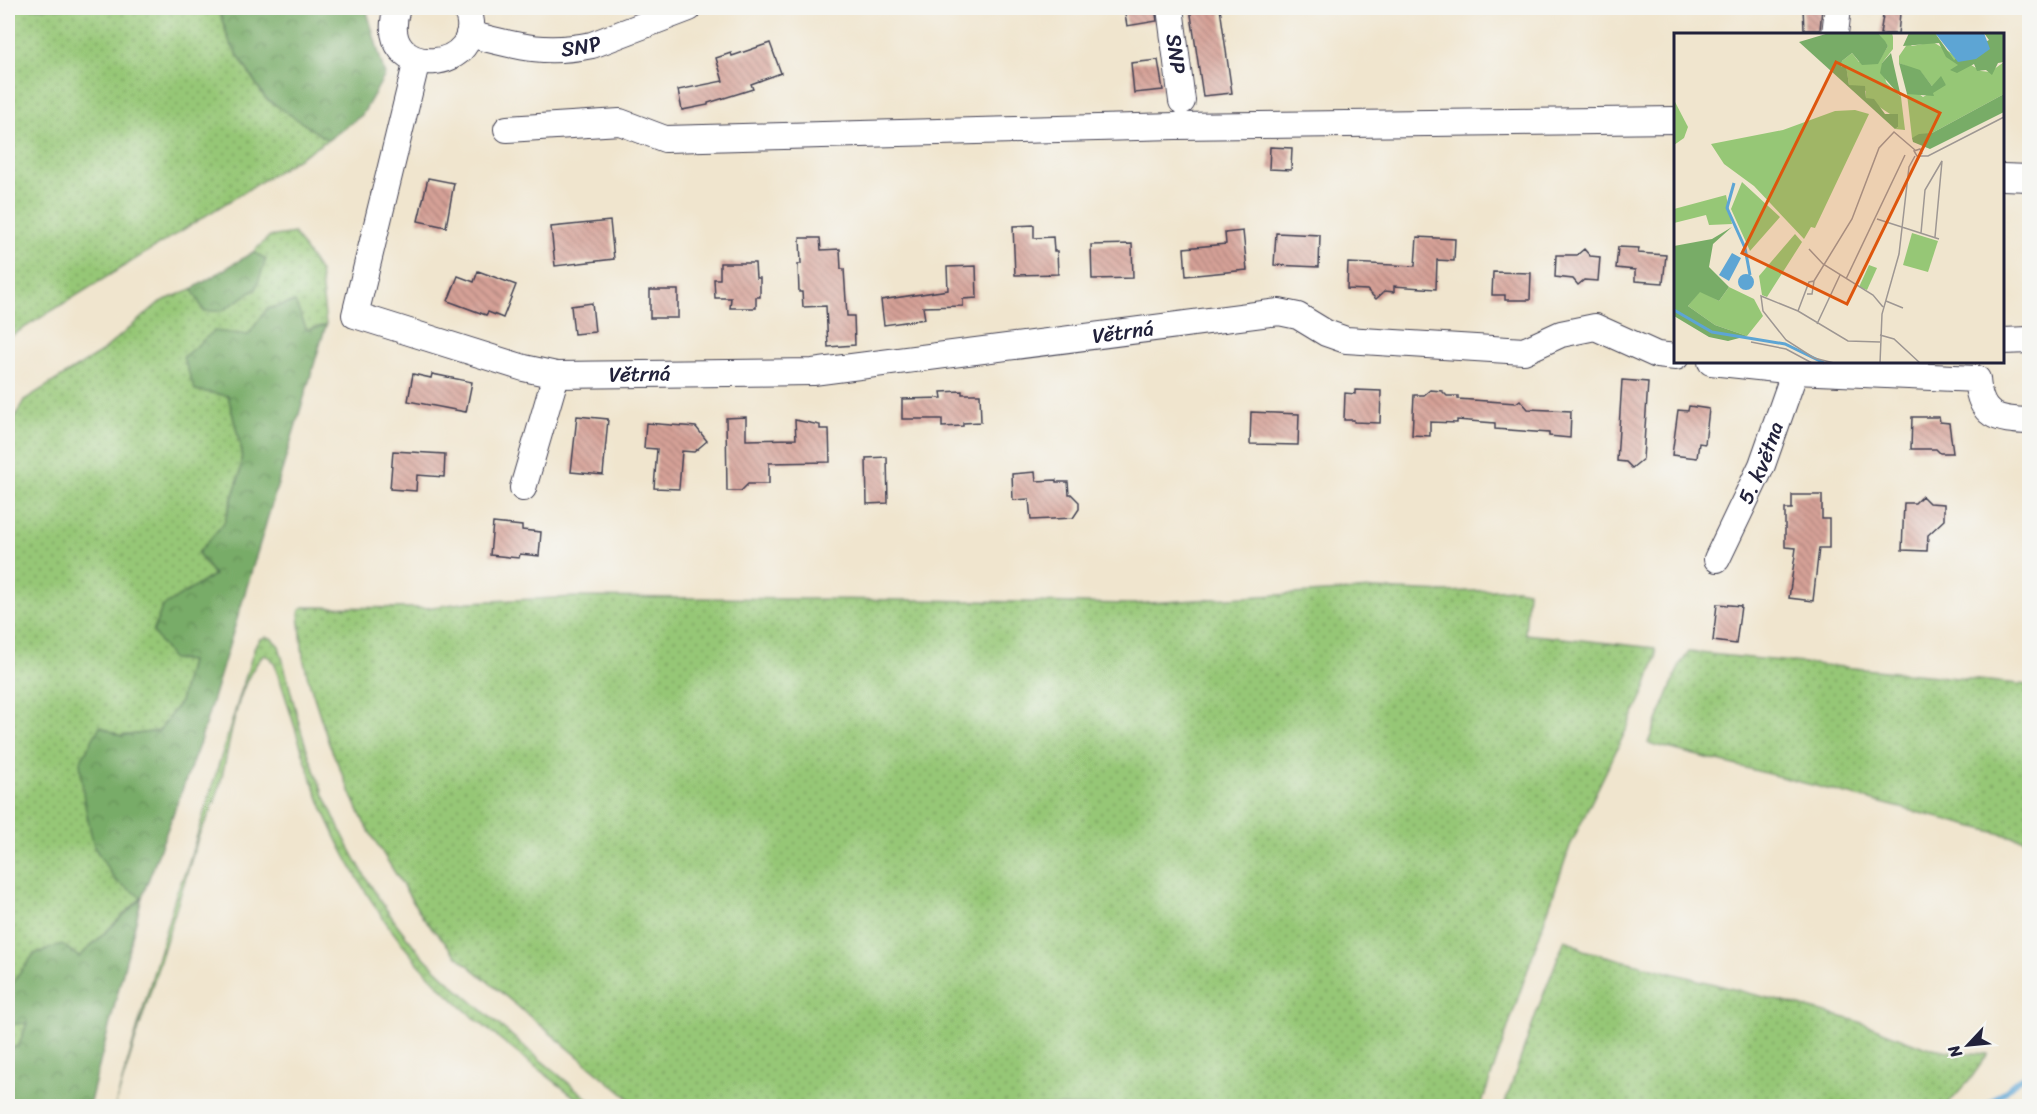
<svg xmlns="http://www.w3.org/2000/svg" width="2037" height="1114" viewBox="0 0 2037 1114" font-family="Sriracha,sans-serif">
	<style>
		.grass { fill: url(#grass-dots); stroke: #5c7458; stroke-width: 1.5 }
		.forest { fill: url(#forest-crowns); stroke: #4d6751; stroke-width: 1.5 }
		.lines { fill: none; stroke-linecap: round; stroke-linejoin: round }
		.stream { stroke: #5da5d4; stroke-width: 6 }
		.building { fill: url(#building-back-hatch) }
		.minor-casing { stroke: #413f51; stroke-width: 28 }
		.minor { stroke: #fff; stroke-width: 26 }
		.labels { text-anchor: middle; stroke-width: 5; stroke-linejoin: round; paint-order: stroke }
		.street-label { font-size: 21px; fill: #22223b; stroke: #f6f6f2 }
		.inset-river { fill: none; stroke: #5da5d4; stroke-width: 3 }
		.inset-road { fill: none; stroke: #9e9793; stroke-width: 1.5 }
		.view { fill: #de560e; fill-opacity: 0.15; stroke: #de560e; stroke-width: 3 }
		.inset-edge { fill: none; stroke: #22223b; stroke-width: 3 }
	</style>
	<defs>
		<pattern id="grass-dots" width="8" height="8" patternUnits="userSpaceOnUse" patternTransform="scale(1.5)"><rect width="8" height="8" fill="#96c776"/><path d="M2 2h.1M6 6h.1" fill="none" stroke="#7aa162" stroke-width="1.8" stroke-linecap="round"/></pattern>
		<pattern id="forest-crowns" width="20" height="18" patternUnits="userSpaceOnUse" patternTransform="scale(1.5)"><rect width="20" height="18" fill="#78ac67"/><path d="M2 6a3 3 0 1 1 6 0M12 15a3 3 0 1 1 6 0" fill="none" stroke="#628c56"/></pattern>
		<pattern id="building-back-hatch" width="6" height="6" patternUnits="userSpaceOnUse" patternTransform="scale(1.5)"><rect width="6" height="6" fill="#d6a197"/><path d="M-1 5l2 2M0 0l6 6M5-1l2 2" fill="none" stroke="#ad837c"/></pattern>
	</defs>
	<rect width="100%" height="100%" fill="#f6f6f2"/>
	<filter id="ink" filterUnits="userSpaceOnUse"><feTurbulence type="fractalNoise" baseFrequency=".0167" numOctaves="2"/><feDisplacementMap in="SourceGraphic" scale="12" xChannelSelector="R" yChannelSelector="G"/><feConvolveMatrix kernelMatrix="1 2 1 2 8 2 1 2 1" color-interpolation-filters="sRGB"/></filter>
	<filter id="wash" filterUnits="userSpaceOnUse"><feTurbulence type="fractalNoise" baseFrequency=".008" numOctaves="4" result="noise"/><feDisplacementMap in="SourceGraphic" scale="24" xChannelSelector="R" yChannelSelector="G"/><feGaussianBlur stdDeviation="1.35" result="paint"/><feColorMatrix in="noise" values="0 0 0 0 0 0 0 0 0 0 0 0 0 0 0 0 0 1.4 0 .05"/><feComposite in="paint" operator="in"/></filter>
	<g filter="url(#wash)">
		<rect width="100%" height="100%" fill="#f0e5ce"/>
		<path class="grass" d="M8,8H218L230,43L265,98L328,140L8,338Z
			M294,233L320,272L326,325L307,330L294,302L267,309L248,335L228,395L242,452L240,474L224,523L198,553L214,575L163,607L190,661L180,702L159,731L121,736L115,880L142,897L79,957L11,985L8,989V431L24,400L100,353L160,302L192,289L204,311L266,259L253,252L269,237Z
			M1372,589L1447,592L1517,589L1528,591L1525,634L1655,648L1656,658L1644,693L1570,846L1481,1106H638L457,956L423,918L364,823L329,744L308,678L303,657L299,614L300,610L304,607L425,608L469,602L577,597L921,600L1132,604Z
			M266,637L271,638L279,646C287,676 294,705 302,734C324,807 366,889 415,947C433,968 454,986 475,1004C515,1039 556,1073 597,1106H586C531,1062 463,1016 417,962C380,919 349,868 326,816C304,766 292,713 274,662L269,657L264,655C234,684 230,752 218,792C214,806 206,821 199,835L115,1106L176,894L187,868L255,646L260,639Z
			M1689,652L2029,685V841L1648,743L1680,664Z
			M1565,939L1583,950L1857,1021L1921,1046L1955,1052L1988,1054L1969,1081L1946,1106H1504L1537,1011Z
			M27,1022L19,1045L8,1050V1025Z"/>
		<path class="forest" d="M218,8H366L385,75L362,115L328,140L265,98L230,43Z
			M253,252L266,259L256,289L222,311H204L192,289Z
			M295,302L307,330L326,325L199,745L142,897L89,1106H8V1050L19,1045L27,1023L8,1025V989L34,954L62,944L79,957L142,898L115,880L94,847L84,801L80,762L100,726L121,736L159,731L180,702L190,661L172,659L153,632L162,607L214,575L198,553L224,523L240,474L242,452L228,396L195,390L183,357L214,331L248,335L267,309Z"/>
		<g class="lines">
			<path class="stream" d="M1987,1106L2030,1070"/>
		</g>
		<g id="blocks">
			<path class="building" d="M1124,8H1155L1157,21L1127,26Z
				M1190,8H1220L1232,93L1203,96Z
				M1803,8H1822L1820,30H1804Z
				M1884,10L1900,13L1898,34H1880Z
				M770,43L781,73L751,84L753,89L708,103V105L682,110L678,90L723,81L716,58L731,53L732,56Z
				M1158,60L1163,90L1134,93L1131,63Z
				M1270,147L1292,148L1291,170L1269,169Z
				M428,178L454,183L446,227L418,221Z
				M610,221L614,259L555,266L551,227Z
				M1034,225V238L1053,237L1054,251H1057L1058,274L1015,275L1013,226Z
				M1243,231L1247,270L1186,276L1184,248L1226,244L1225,233Z
				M1276,233L1320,235L1319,267L1274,265Z
				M1417,237L1455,239L1454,261L1437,260L1436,289L1394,286V292L1385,291L1376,299L1367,290L1347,289L1348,263L1415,266Z
				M800,238H820L821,250L840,249L841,269H844L847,316H854L855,345L828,347L826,306L803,307L802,292H799L798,264H801Z
				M1132,244L1133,278L1092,279L1091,245Z
				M1618,247L1639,248L1638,253L1666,255L1663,283L1635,281V270L1616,268Z
				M1584,249L1590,256L1600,257L1598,281L1584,280L1578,285L1573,279L1555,277L1556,255H1577Z
				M720,263H755L756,278H760V297H756V308H730L731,298H715L714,279H720Z
				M976,266L977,298L963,299V306L923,307L925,319L884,325L881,300L948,290L947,267Z
				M478,271L516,285L503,318L488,312L486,315L448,301L458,276L474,282Z
				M1493,272L1531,273L1530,300H1505V295H1492Z
				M650,290H678V318H650Z
				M592,303L595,332L574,334L571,306Z
				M413,374L431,378L432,374L472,382L466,412L408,401Z
				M1622,380L1648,382L1643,459L1632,468L1626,462L1617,461Z
				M1355,390L1381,391L1380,423L1354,422V420H1344L1345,393L1355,394Z
				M1430,390L1442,391L1447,396H1458V399L1516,403L1520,400L1528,409L1571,411L1570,438L1549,436V433L1495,429V423L1457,420V423L1430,422V436L1412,435L1414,395H1424Z
				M962,391V394H980L981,422L963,423V426L942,427V419H902V399L942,398L941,392Z
				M1689,406L1709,409L1705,444L1699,443L1697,458L1672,455L1678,410L1688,411Z
				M1251,412L1299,414L1298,445L1250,444Z
				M577,416L608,419L603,475L571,472Z
				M746,417V440L796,439L795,420L820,425V429H829L830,462L769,463V484H748L741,491H727L726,418Z
				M1912,417H1939L1940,422L1949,423L1953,453H1940L1936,449H1911Z
				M646,423L696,427L707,441L694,452L682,451L679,489L654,488L657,449L644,448Z
				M393,451L445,454L444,477L417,475L416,491L390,489Z
				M887,457L888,503L867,504L866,458Z
				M1035,472L1036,481L1056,480V482H1068L1069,494H1071L1079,502V509L1073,518L1031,520L1029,499L1013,500L1012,474Z
				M1792,495H1822V519H1829V548H1819L1813,601L1789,598L1796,548L1785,547V509H1792Z
				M1922,496L1929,503L1944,504V520L1928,535L1927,551L1902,550L1904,503H1915Z
				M493,523L522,526V530L541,532L539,556L520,554L519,558L490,555Z
				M1717,604L1741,606L1736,644L1713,641Z"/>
		</g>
	</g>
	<g filter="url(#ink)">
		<use href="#blocks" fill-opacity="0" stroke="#413f51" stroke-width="1.5"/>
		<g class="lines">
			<g class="minor-casing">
				<g id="minor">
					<path d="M397,8C373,85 494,73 466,8"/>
					<path id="s1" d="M1170,8L1182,101"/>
					<path id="s2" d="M469,34C517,46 542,55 592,45L689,8"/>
					<path d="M1835,34L1838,8"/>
					<path id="s3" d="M417,60L355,315L524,368L556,375L813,372L1279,312L1298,316L1326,333L1346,340L1524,351L1561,334L1595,327L1657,355L1676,357"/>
					<path d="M507,129L620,122L665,139L1176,126L1676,120"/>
					<path d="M2002,177L2030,178"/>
					<path d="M2002,341L2030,340"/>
					<path d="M1711,362L1795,371L1977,379C1980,417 1996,420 2030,421"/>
					<path d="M523,488L556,375"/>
					<path id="s4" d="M1717,559L1762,465L1795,371L1796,362"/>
				</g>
			</g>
			<use href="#minor" class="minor"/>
		</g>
	</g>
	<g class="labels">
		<g class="street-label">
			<text dy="7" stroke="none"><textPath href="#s2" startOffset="114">SNP</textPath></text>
			<text dy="7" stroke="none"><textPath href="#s1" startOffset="46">SNP</textPath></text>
			<text dy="7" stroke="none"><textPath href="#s3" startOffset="1042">Větrná</textPath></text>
			<text dy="7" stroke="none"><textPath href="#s3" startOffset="556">Větrná</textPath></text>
			<text dy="7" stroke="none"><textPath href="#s4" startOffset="106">5. května</textPath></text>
		</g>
	</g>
	<g transform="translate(1674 33)">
		<rect width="330" height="330" fill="#f0e5ce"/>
		<path d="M204,0H218L219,4V16L208,30L212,49L227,64L231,97L221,96L224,94L219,83L192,65V58L175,52L172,33L167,34L168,28L178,20L185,29L205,28L214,13ZM259,9L307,38L316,39L330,29V61L258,100L238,105L233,61L242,59L249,64L272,51L258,53L247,39L225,30V23L234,10L238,13ZM181,77L195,81L141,195L137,194L130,206L80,153L50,131L37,111L109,97L161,78ZM68,149L106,184L76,218L57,176ZM52,162L58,191L35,192L32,182L0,190V176ZM121,201L128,209L93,264L88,262L85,243ZM55,254L80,266L89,283L73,303L41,292L14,273L26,258L45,268Z" fill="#96c776"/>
		<path d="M155,0H204L211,8L214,13L204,31L188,32L178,20L168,28L167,34L172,32L175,52L191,53L192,65L200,66L211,81H224V94L221,96L125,9ZM235,0H261L280,27L315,7L310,0H330V29L324,30L318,42L312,37L303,38L300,31L283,40L276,37L284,32L272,24L265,10L229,13ZM217,20L227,64L206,40L208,30ZM225,30L246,37L258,53L267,43L272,52L259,60L260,63L233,61ZM330,61V79L256,116L239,109L238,105L245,101L258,100ZM58,194L39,211L35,234L55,254L45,268L26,259L14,273L41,292L73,303L54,308L35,304L0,283V213L38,206Z" fill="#78ac67"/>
		<path d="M0,67L14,94L10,105L0,112Z" fill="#96c776"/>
		<path d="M195,232L203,235L193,257L185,254Z" fill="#96c776"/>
		<path d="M238,200L264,208L254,239L229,232Z" fill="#96c776"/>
		<path d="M261,0H310L316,16L302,26L284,29ZM58,220L67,225L55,248L45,242ZM64 249a8 8 0 1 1 16 0a8 8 0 1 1-16 0Z" fill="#5da5d4"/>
		<path class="inset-river" d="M60,150L53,175L71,215L76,242M0,277L38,299L111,311L150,330"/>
		<path class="inset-road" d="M248,121L246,116L240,118L243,123H254L330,84M203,186L265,206M247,200L251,157L268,128L261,204M135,216L149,231L199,262L209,274M172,246L231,122M133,261H138L140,248M212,268L229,275M124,278L135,249L140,248L178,186L205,115L220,99L241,117M143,291L166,242M206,302L220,306L246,330M77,309L112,316L138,330M160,330L140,325L112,307L89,278L87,263L124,278L174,308L206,309M206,330L208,281L225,221L235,134L241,123"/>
		<path class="view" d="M162,29L266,80L173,271L68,220Z"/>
		<rect width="330" height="330" class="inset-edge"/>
	</g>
	<rect width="2037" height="1114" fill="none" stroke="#f6f6f2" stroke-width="30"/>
	<g transform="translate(1968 1045) rotate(244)" stroke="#f6f6f2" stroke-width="4.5" paint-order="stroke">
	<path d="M0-4.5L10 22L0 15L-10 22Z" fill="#22223b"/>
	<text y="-9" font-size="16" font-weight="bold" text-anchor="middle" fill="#22223b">N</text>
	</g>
</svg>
